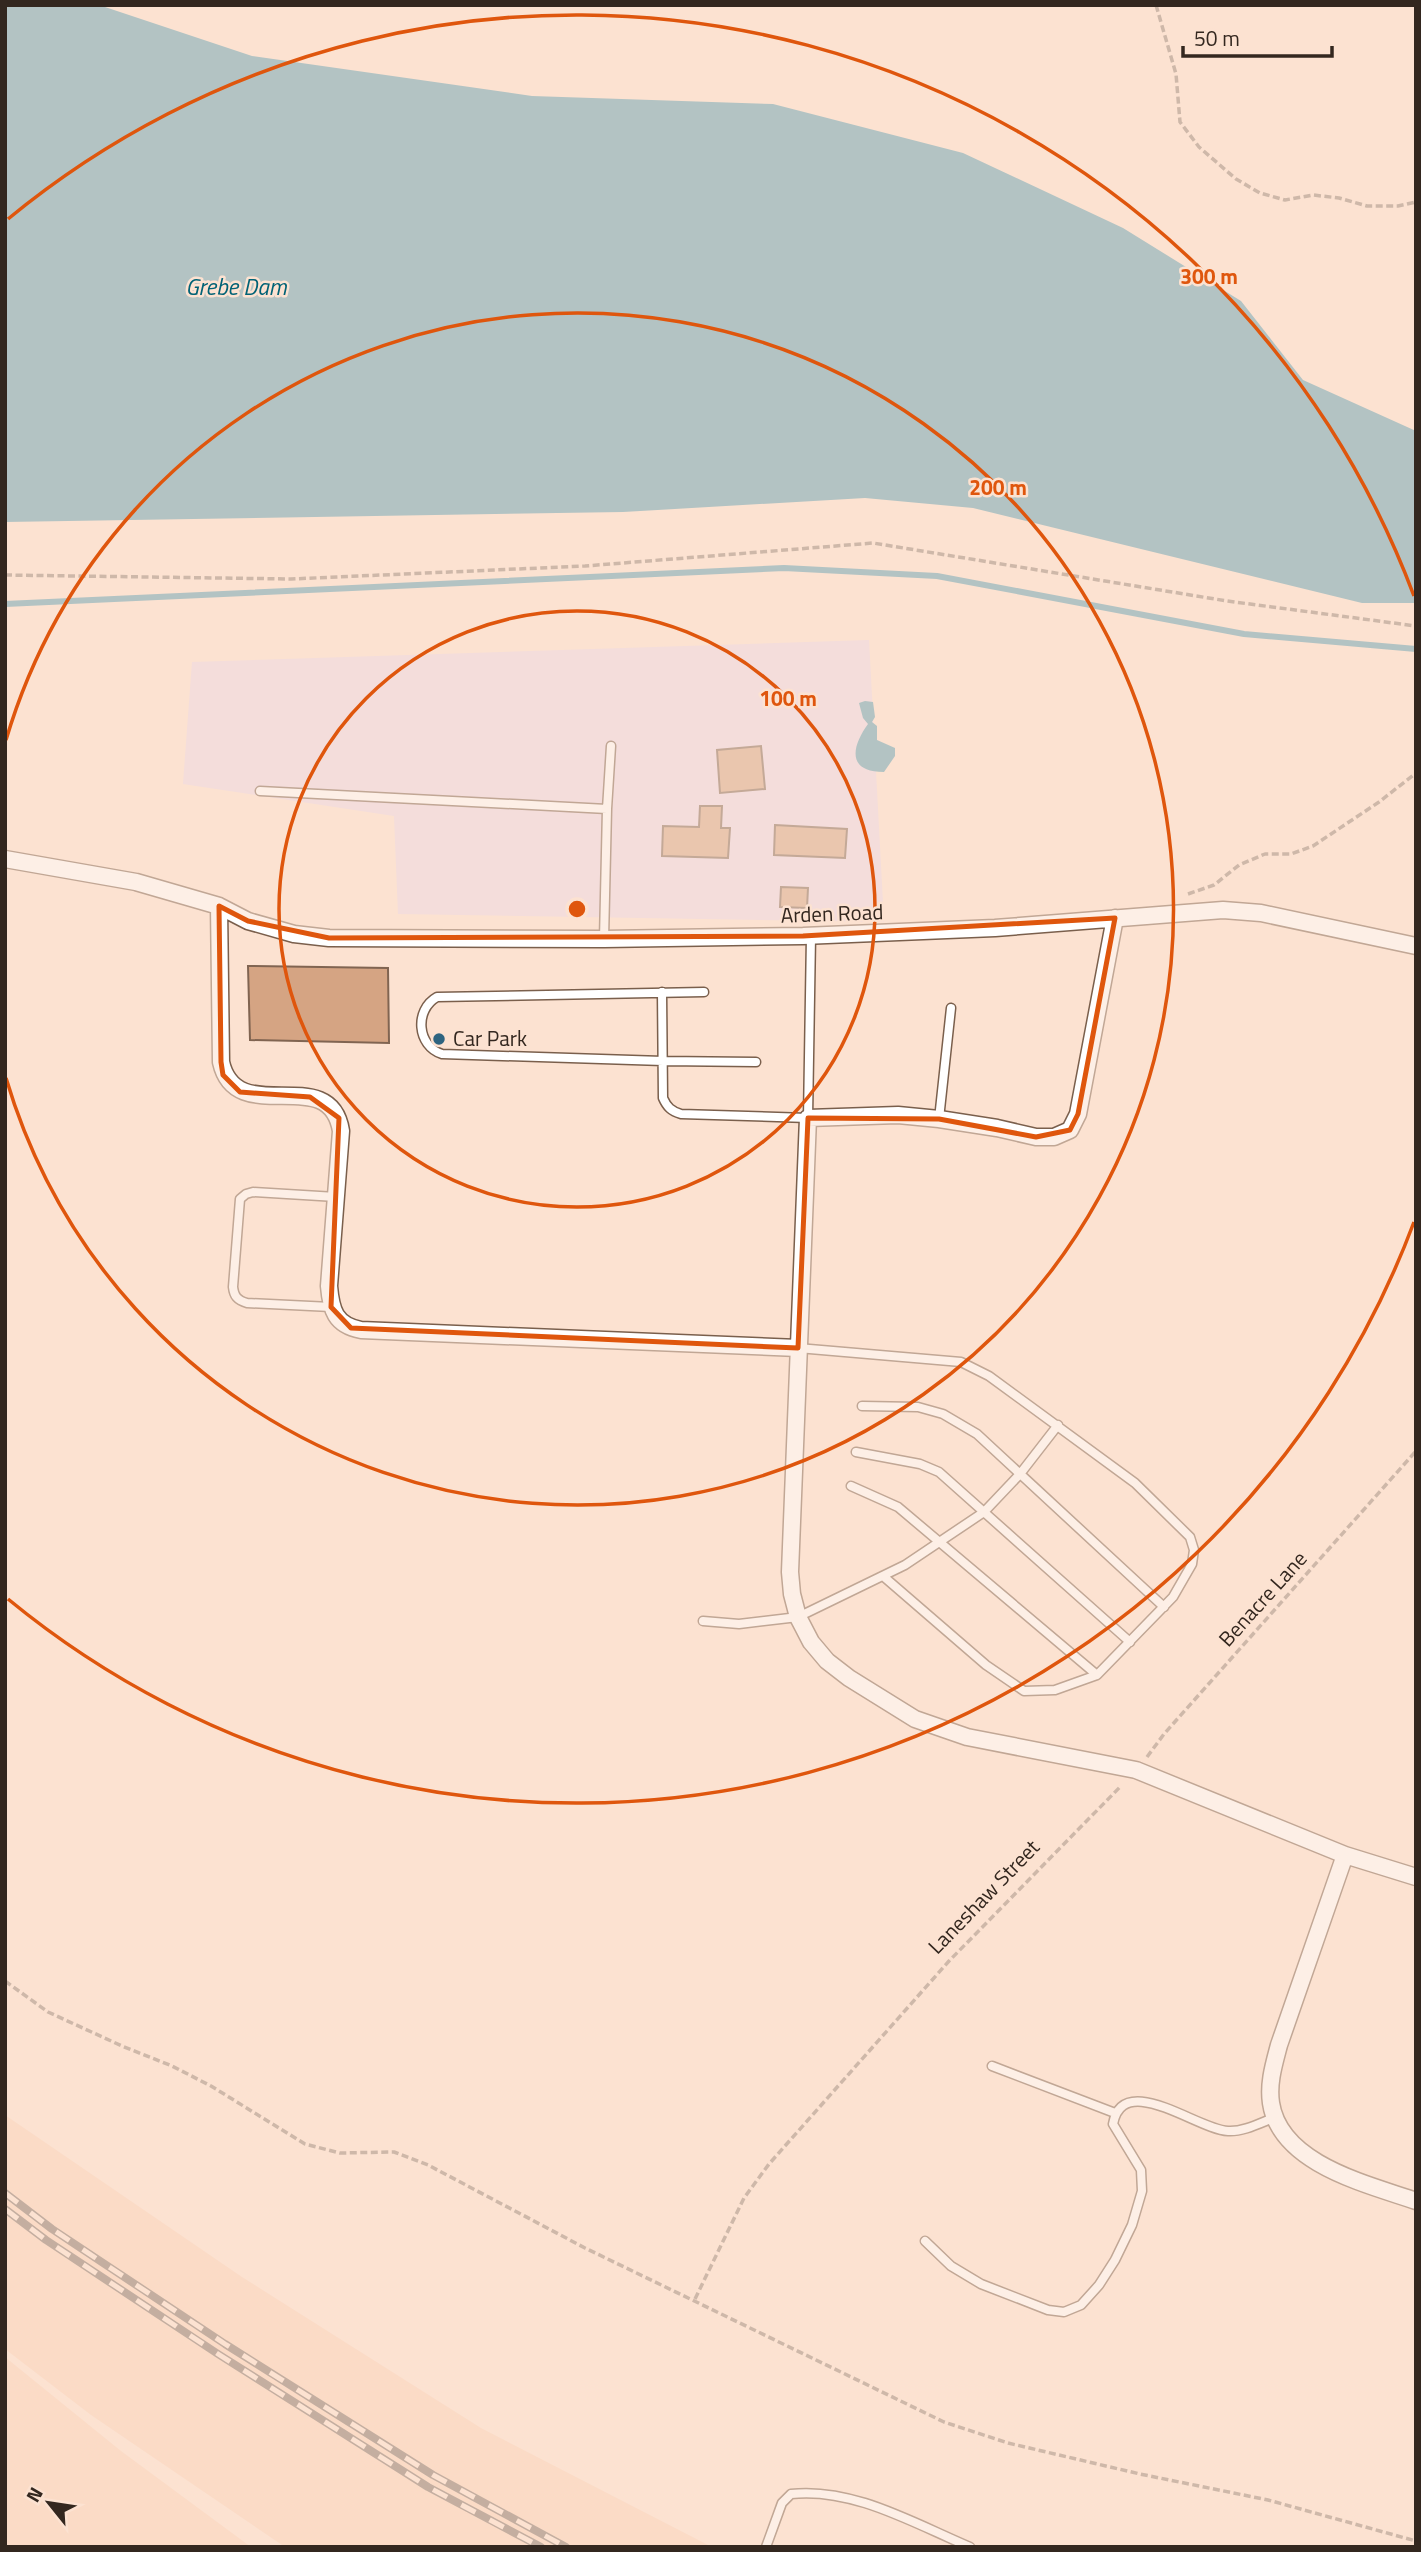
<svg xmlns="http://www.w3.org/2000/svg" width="1421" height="2552" viewBox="0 0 1421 2552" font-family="'Titillium Web',sans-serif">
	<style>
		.commercial { fill: #ead7e7 }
		.built { fill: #fad3b9 }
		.water { fill: #5b9eb1 }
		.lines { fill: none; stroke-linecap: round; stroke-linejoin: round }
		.stream { stroke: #5b9eb1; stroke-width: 6 }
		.building { fill: #d5a483; stroke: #806451; stroke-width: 2 }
		.lane-casing { stroke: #7a5f4c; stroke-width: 11 }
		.street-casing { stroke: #7a5f4c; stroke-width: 19 }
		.path { stroke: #988578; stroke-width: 3.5; stroke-dasharray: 7 3.5; stroke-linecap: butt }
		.lane { stroke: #fff; stroke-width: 8 }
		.street { stroke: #fff; stroke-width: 16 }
		.rail-casing { stroke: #827065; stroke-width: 8 }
		.rail { stroke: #fce2d1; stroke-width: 5; stroke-dasharray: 16; stroke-linecap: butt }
		.marked { fill: none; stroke: #df560d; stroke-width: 5; stroke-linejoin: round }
		.ring { fill: none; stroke: #df560d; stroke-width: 3.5 }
		.poi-dot { fill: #2e6480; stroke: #fce2d1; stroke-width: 2.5 }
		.labels { text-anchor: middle; stroke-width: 5; stroke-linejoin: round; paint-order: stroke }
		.street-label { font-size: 21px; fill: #33271f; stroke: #fce2d1 }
		.poi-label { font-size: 21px; fill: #33271f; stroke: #fce2d1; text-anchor: start }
		.water-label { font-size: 23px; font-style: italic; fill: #006276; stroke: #fce2d1 }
		.centre { fill: #df560d; stroke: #fce2d1; stroke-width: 3.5 }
		.ring-label { font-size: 21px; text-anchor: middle; font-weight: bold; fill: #df560d; stroke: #fce2d1; stroke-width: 5; stroke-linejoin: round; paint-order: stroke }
	</style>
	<rect width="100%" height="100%" fill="#fce2d1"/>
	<path class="commercial" d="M869,640L884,922L398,914L394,816L183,784L192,662Z"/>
	<path class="built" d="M5,2115L242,2277L481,2428L712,2547H285L91,2415L5,2349Z
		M5,2357L121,2451L251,2547H5Z"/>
	<path class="water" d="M5,5H99L252,56L532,96L773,104L963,153L1123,228L1241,301L1303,380L1416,431V603H1362L973,508L865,498L623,512L5,522Z
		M865,701L873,702L875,717L872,722L877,726V740L895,748V756L884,772C846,772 852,746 868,724L863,718L859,703Z"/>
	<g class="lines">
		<path class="stream" d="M5,604L784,568L937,576L1244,634L1416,649"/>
	</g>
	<path class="building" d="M761,746L765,789L720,793L717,750Z
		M700,806H722L721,828H730L728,858L662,856L663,826L699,827Z
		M775,825L847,829L845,858L774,855Z
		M781,887L808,888L807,908L780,907Z
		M248,966L388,968L389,1043L250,1040Z"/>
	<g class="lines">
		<g class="lane-casing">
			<path id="lane" d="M260,791L607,809L604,939
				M607,809L611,746
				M662,992L663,1098C667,1107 671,1111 681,1114L808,1118L811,936
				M704,992L437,997C414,1010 417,1046 442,1054L663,1061L756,1062
				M939,1119L951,1008
				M331,1307L247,1303C237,1300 234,1296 233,1287L240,1199L246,1194L253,1192L336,1197
				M798,1348L961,1362L989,1376L1135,1483L1190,1537L1194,1550L1192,1564L1173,1597L1097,1675L1055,1690L1024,1691L986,1665L883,1576
				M862,1406L918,1407L943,1414L977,1434L1164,1607
				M856,1452L920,1464L939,1472L1130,1642
				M851,1486L898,1507L1097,1675
				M703,1621L739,1624L798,1617L905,1565L984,1512L1020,1474L1058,1425
				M992,2066L1115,2113
				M925,2241L951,2266L981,2284L1048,2310L1064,2312L1081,2305L1099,2285L1115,2260L1132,2225L1142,2191L1141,2170L1113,2124C1123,2070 1198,2130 1228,2131C1244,2132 1262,2122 1276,2117
				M766,2547L782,2503L791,2494C853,2487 915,2524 970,2547"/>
		</g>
		<g class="street-casing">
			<path id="street" d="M5,859L136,882L219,906L248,921L294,934L329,938L604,939L803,936L995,928L1223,910L1261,913L1416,946
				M219,906L221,1062C236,1130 330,1061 341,1131L329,1286C331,1310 335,1325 361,1330L798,1348
				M1115,918L1078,1114L1070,1130L1054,1137H1036L997,1128L939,1119L898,1115L808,1118L790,1572L792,1594L798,1617L811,1642L827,1661L849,1678L915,1719L967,1737L1136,1770L1345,1855L1416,1877
				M1345,1855L1279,2045C1274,2064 1268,2083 1271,2103C1280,2164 1367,2184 1416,2201"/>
		</g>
		<path class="path" d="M1156,5L1176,74L1180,122L1199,147L1236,179L1260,193L1285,200L1313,195L1339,198L1367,206H1398L1416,202
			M5,575L291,579L585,566L873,543L1227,601L1416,626
			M1188,894L1214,885L1239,865L1265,854H1291L1313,846L1379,802L1416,773
			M1147,1757L1164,1734L1416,1451
			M5,1981L48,2012L122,2046L172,2066L211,2086L305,2144L340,2153L394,2152L428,2165L585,2248L944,2422L1008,2443L1140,2474L1268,2500L1416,2541
			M695,2299L744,2198L769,2164L949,1961L1121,1786"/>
		<use href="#lane" class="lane"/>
		<use href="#street" class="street"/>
		<g class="rail-casing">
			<path id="rail" d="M5,2193L52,2229L225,2344L433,2475L566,2547
				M5,2209L46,2240L218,2354L428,2487L541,2547"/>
		</g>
		<use href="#rail" class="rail"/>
	</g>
	<path d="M0 0H1421V2552H0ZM219,906L248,921L329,938L803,936L1115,918L1078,1114L1070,1130L1036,1137L939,1119L808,1118L798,1348L351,1328L331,1307L339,1118L310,1097L240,1092L223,1075L221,1062Z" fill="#fce2d1" fill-opacity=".55" fill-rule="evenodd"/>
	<path class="marked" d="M219,906L248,921L329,938L803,936L1115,918L1078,1114L1070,1130L1036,1137L939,1119L808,1118L798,1348L351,1328L331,1307L339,1118L310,1097L240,1092L223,1075L221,1062Z"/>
	<g class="ring">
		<circle cx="577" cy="909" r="298"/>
		<path d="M6 740A596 596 0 1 1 6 1078"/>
		<path d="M1414 1222A894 894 0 0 1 8 1599M8 219A894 894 0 0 1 1414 596"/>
	</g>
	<circle class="poi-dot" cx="439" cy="1039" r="7"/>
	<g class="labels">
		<g class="street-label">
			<text transform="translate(832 914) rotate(-2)" y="7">Arden Road</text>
			<text transform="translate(1263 1599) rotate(-48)" y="7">Benacre Lane</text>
			<text transform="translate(984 1897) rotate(-46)" y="7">Laneshaw Street</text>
		</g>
		<g class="poi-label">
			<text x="453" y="1046">Car Park</text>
		</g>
		<g class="water-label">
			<text x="236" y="295">Grebe Dam</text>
		</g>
	</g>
	<circle cx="577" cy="909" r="10" class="centre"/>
	<g class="ring-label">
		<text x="1209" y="284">300 m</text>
		<text x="998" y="495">200 m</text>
		<text x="788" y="706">100 m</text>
	</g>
	<rect width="1421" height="2552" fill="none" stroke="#33271f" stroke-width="14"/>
	<g transform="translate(49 2503) rotate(300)" stroke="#fce2d1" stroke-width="5" paint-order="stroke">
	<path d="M0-5L12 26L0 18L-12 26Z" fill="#33271f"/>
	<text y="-10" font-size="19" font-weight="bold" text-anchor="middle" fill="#33271f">N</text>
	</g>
	<path d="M1183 46v10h149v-10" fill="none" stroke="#33271f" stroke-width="3.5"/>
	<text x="1194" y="46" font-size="21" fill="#33271f" stroke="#fce2d1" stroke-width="5" paint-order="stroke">50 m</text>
</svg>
